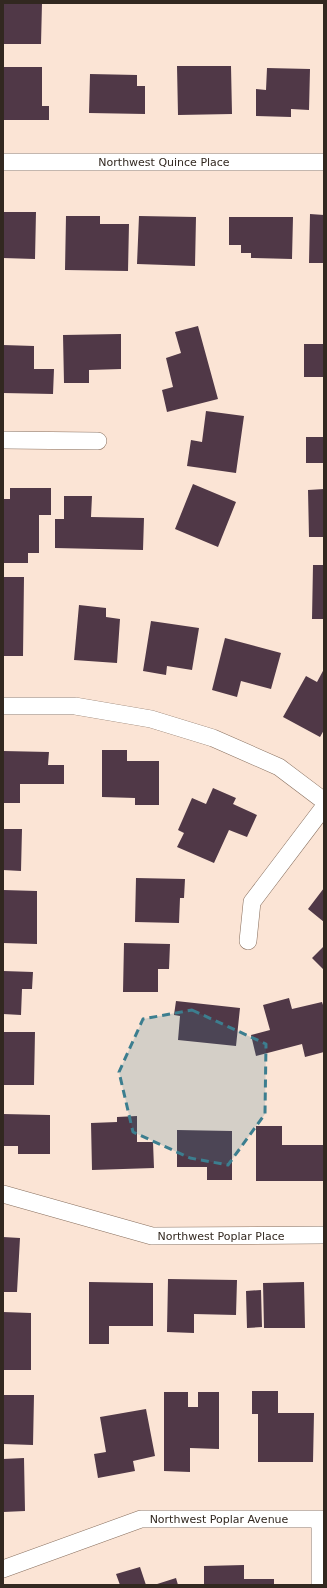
<svg xmlns="http://www.w3.org/2000/svg" width="327" height="1588" viewBox="0 0 327 1588" font-family="'DejaVu Sans',sans-serif">
	<style>
		.building { fill: #503847 }
		.lines { fill: none; stroke-linecap: round; stroke-linejoin: round }
		.minor-casing { stroke: #886f5e; stroke-width: 18 }
		.minor { stroke: #fff; stroke-width: 17 }
		.marked { fill: #3c7e8f; fill-opacity: 0.2; stroke: #3c7e8f; stroke-width: 3; stroke-dasharray: 8 5; stroke-linejoin: round }
		.labels { text-anchor: middle; stroke-width: 4; stroke-linejoin: round; paint-order: stroke }
		.street-label { font-size: 11px; fill: #322820; stroke: #fff }
	</style>
	<rect width="100%" height="100%" fill="#fbe4d5"/>
	<path class="building" d="M3,3H42L41,44H3Z
		M177,66H231L232,114L178,115Z
		M3,67H42V106H49V120H3Z
		M267,68L310,69L309,110L291,109V117L256,116V89L266,90Z
		M90,74L137,75V86H145V114L89,113Z
		M3,212H36L35,259L3,258Z
		M310,214L324,215V263H309Z
		M66,216H100V224H129L128,271L65,270Z
		M139,216L196,217L195,266L137,264Z
		M229,217H293L292,259L251,258V253H241V245H229Z
		M198,326L218,399L167,412L162,390L173,387L166,358L181,353L175,332Z
		M121,334V369L89,370V383H64L63,335Z
		M304,344H324V377H304Z
		M3,345L34,346V369H54L53,394L3,393Z
		M206,411L244,416L236,473L187,466L191,440L202,442Z
		M306,437H324V463H306Z
		M193,484L236,502L218,547L175,529Z
		M10,488H51V515H39V553H28V563H3V499H10Z
		M324,489V537H309L308,490Z
		M64,496H92L91,517L144,518L143,550L55,548V519H64Z
		M313,565H324V619H312Z
		M3,577H24L23,656H3Z
		M79,605L106,608V617L120,619L117,663L74,660Z
		M151,621L199,628L192,670L167,666L166,675L143,671Z
		M225,638L281,653L271,689L241,681L237,697L212,690Z
		M324,669V730L320,737L283,717L306,676L317,682Z
		M102,750H127V761H159V805H135V798L102,797Z
		M3,751L49,752L48,765H64V784H20V803H3Z
		M213,788L236,798L233,804L257,815L247,837L229,830L214,863L177,847L184,833L178,830L192,798L206,804Z
		M3,829H22L21,871L3,870Z
		M136,878L185,879L184,898H180L179,923L135,922Z
		M324,888V922L308,909Z
		M3,890L37,891V944L3,943Z
		M124,943L170,944L169,969H158V992H123Z
		M324,946V970L312,958Z
		M3,971L33,972L32,989H22L21,1015L3,1014Z
		M289,998L292,1009L322,1002L324,1008V1052L305,1057L302,1044L256,1056L251,1035L270,1030L263,1005Z
		M176,1001L240,1008L236,1046L178,1040L180,1016L174,1015Z
		M3,1032H35L34,1085H3Z
		M3,1114L50,1115V1154H18V1146H3Z
		M137,1116V1142H153L154,1168L92,1170L91,1123L117,1122V1117Z
		M256,1126H282V1145H324V1181H256Z
		M177,1130L232,1131V1180H207V1167H177Z
		M3,1237L20,1238L17,1292H3Z
		M168,1279L237,1280L236,1315L194,1314V1333L167,1332Z
		M89,1282L153,1283V1326H109V1344H89Z
		M304,1282L305,1328H264L263,1283Z
		M261,1290L262,1327L247,1328L246,1291Z
		M3,1312L31,1313V1370H3Z
		M252,1391H278V1413H314L313,1462H258V1414H252Z
		M164,1392H188V1407H198V1392H219V1449L190,1448V1472L164,1471Z
		M3,1395H34L33,1445L3,1444Z
		M146,1409L155,1456L133,1461L135,1471L98,1478L94,1454L106,1452L100,1417Z
		M24,1458L25,1511L3,1512V1459Z
		M244,1565V1579H274V1585H204V1566Z
		M140,1567L146,1585H120L116,1574Z
		M176,1578L178,1585H154Z"/>
	<g class="lines">
		<g class="minor-casing">
			<path id="minor" d="M3,162H324
				M3,440L98,441
				M3,706H75L151,719L213,738L279,767L324,801
				M248,941L252,902L324,807
				M3,1194L152,1236L324,1235
				M320,1519V1585
				M3,1569L141,1519H324"/>
		</g>
		<use href="#minor" class="minor"/>
	</g>
	<path class="marked" d="M192,1010L266,1044L265,1114L228,1165L190,1158L133,1132L119,1072L143,1019Z"/>
	<g class="labels">
		<g class="street-label">
			<text x="164" y="166">Northwest Quince Place</text>
			<text x="221" y="1240">Northwest Poplar Place</text>
			<text x="219" y="1523">Northwest Poplar Avenue</text>
		</g>
	</g>
	<rect width="327" height="1588" fill="none" stroke="#322820" stroke-width="8"/>
</svg>
